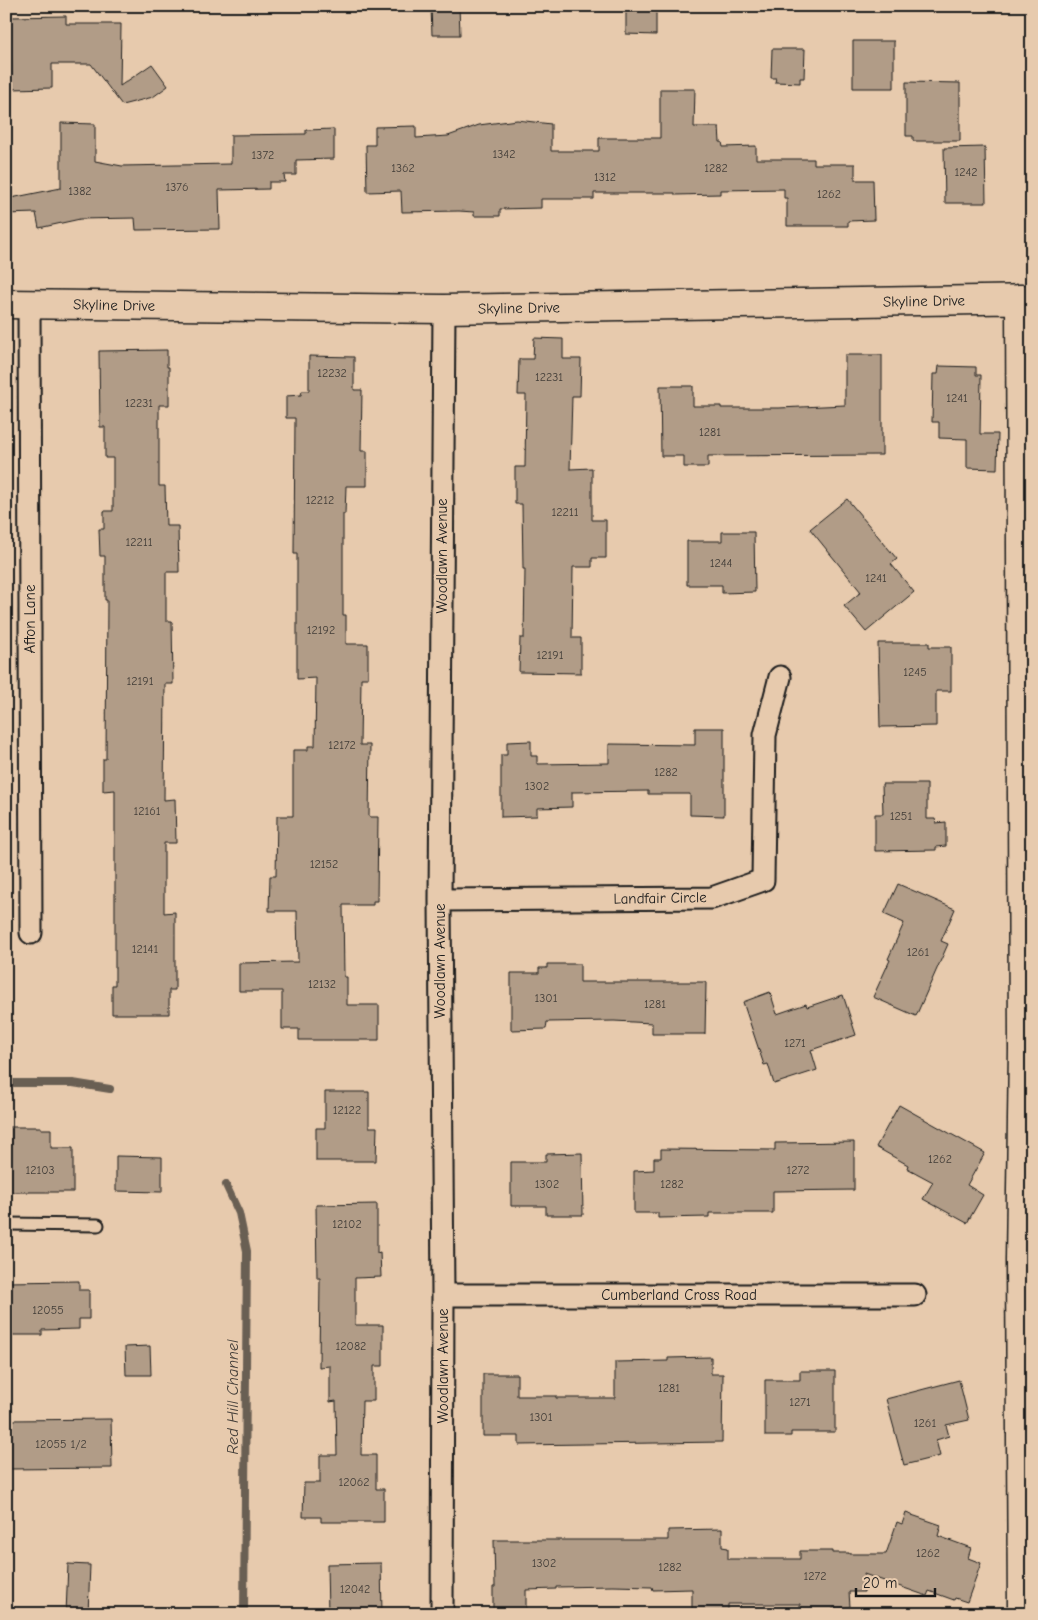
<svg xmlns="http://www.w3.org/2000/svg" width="1038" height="1620" viewBox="0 0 1038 1620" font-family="'Comic Neue',sans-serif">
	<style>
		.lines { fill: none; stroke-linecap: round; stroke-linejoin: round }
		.stream { stroke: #695e53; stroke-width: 8 }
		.building { fill: #b19c87; stroke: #1c1c1c }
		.service-casing { stroke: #1c1c1c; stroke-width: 15 }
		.minor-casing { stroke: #1c1c1c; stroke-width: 25 }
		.tertiary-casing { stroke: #1c1c1c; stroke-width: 31 }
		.service { stroke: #e7caad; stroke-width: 11 }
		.minor { stroke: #e7caad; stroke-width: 21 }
		.tertiary { stroke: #e7caad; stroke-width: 28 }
		.labels { text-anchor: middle; stroke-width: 4.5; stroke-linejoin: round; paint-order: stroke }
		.number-label { font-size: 12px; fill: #413c37 }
		.street-label { font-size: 15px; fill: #1c1c1c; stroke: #e7caad }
		.water-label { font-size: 16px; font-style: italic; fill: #423d38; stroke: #e7caad }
	</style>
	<rect width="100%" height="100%" fill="#e7caad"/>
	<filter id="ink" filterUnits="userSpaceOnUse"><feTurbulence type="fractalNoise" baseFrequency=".02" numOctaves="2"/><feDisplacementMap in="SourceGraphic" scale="10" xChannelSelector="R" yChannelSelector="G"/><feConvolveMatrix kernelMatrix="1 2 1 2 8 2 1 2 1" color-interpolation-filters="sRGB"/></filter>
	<g filter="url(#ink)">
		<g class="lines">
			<path class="stream" d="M6,1083H73L110,1089
				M226,1185L239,1213L247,1251L244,1614"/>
		</g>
		<path class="building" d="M431,6H459L460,35H432Z
			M626,6H656V35L626,34Z
			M66,16V24H121L120,86L152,64L168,86L153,97L122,105L91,64H52V88L12,89L11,17Z
			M853,41H894V88H853Z
			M772,49H805L804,78H800V83L775,82L776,78H771Z
			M906,82L960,83V141H913V136H906Z
			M660,89H695L694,127H719L720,142H722L723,147L756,146V159H814V164H855V180H873L874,220L848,221V226H787V198H784V189L720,190V194L675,195V193H594V199H541V208L500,209V216H474V212L459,211L402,212L401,191L367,192L366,145H375V127L416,126V138L448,136L479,125L517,120L551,124V151H599V138H660Z
			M61,123L95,124V161L122,166L231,164V135L306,134V130L334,129V159L296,160V175H284L285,182H269V189L219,190L220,229L136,230L135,218L80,219L39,228L36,213L6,214V199L61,188Z
			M985,147L986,203H945L944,148Z
			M534,338L563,339V359H581L580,396H572L570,469L592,468V520H606V558H592V567H573L572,638H581V673L519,672L520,638H524L525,569H523L522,504H515V467H525L526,395H518L519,359H533Z
			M167,350V367H169V405H159V486H165L166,526H178L179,572H166V621H172L173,684H165L164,800L175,799L176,843H164V913L175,912V990H169V1014H112V985H115V790L103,791V759H106L107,600H105V556H100L99,529H104V511H113V458H105V427H100L99,351Z
			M845,355H882V455L708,456V467H684V456H661L660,386H693V406H721V408H779L845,405Z
			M309,356L354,357V390H362L361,451H367V486H346L345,514H343V615H346V644H368V678H361L360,745H370L369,817H378L377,901H373V905H343L344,977H347V1005H379V1040H299V1029H282V991H239V963L298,962L297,911H269L270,876H276L277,816H293V750H308V746H315L316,678L297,679V554H294L295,418H286V396L301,395L302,391H309Z
			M939,366L976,367V375H981L980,434H998L997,469L967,468V439L939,438V422H932L933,374H938Z
			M847,499L897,559L891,564L914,592L866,632L844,606L861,592L810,529Z
			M722,532H754L755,592L722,593V585H687V541H722Z
			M878,643H929V647H951V691H936V726L880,727Z
			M695,728H724V816L690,815V794H648V791L572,792V807L537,808V816L501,817V755H507V742L531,741V756H537V764L609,763V744L695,745Z
			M882,784H927V819H935L936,823L946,822V846L936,847V850L875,851V814H883Z
			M898,884L955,909L941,941L948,944L916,1016L873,997L890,960L888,959L904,923L884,914Z
			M547,964H580V982H706L705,1034H652V1023L614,1021L547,1022L546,1029L511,1030V973H539V968H547Z
			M770,992L777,1014L806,1004L807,1007L843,995L856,1035L811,1050L817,1070L774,1084L768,1064L764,1065L743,1002Z
			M325,1092H369V1127H377L376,1161H316V1128H325Z
			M899,1105L985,1153L967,1185L983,1195L967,1223L923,1199L933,1182L907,1168L908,1165L876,1147Z
			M6,1127H41V1129H51V1148H73V1192H6Z
			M854,1142V1190L773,1191V1213H709V1217L658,1218V1213H634V1171L654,1170V1158H661V1149L775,1150V1143Z
			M582,1153L583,1215H546V1206H511V1162H546V1154Z
			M116,1156L162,1157V1192L116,1191Z
			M377,1204V1253L380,1252L381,1277L355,1278V1325H383V1366H374V1401H362L361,1455H376V1489H384V1522H321V1517H303L304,1483H320V1455H337L336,1401L330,1402V1366L319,1367L320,1278H317L316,1205Z
			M79,1281V1290H89V1319H79V1329L42,1330V1335H7L6,1282Z
			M150,1346L151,1375H126L125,1347Z
			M711,1357V1374H723L722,1442L519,1445V1436H483V1374H517V1396H556V1398H615V1362L668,1361V1358Z
			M800,1371H835V1432H791V1436H765V1380H800Z
			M959,1380L969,1420L946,1425L949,1436L936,1440L940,1456L904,1465L886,1399Z
			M111,1419L112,1468L10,1469L11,1420Z
			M906,1513L941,1525L938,1536L971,1548L968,1558L981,1563L967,1602L955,1598L954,1600L929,1591L927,1596L864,1574V1592H849L850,1607L833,1608V1612H800V1604H728V1611L692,1612V1589L653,1590L652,1587L613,1586L556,1587V1589L526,1590V1610H493V1587H495L494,1540H668V1530L722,1529V1547L728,1548V1559H800V1551H832V1553H849V1554H886L897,1522L902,1524Z
			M381,1563L382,1614H328L327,1564Z
			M68,1564L90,1565L88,1614H66Z"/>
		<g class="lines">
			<g class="service-casing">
				<path id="service" d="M6,1224L98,1225"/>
			</g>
			<g class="minor-casing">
				<path id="minor" d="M29,304L31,933
					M440,900L712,898L763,880L765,735L780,677
					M443,1295H915
					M442,1614L443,1295L440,900L444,309"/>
			</g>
			<g class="tertiary-casing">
				<path id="tertiary" d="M1020,299L1023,1048L1020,1261L1022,1614
					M6,304L444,309L1032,299"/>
			</g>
			<use href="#service" class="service"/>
			<use href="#minor" class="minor"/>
			<use href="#tertiary" class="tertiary"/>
		</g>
	</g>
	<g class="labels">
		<g class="number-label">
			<text x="504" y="158">1342</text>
			<text x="263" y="159">1372</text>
			<text x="403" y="172">1362</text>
			<text x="716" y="172">1282</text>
			<text x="966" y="176">1242</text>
			<text x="605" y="181">1312</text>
			<text x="177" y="191">1376</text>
			<text x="80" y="195">1382</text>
			<text x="829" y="198">1262</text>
			<text x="332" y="377">12232</text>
			<text x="549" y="381">12231</text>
			<text x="957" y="402">1241</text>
			<text x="139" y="407">12231</text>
			<text x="710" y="436">1281</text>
			<text x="320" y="504">12212</text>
			<text x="565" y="516">12211</text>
			<text x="139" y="546">12211</text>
			<text x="721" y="567">1244</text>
			<text x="876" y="582">1241</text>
			<text x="321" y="634">12192</text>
			<text x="550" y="659">12191</text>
			<text x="915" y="676">1245</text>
			<text x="140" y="685">12191</text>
			<text x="342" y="749">12172</text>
			<text x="666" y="776">1282</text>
			<text x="537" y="790">1302</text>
			<text x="147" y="815">12161</text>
			<text x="901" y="820">1251</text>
			<text x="324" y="868">12152</text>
			<text x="145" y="953">12141</text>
			<text x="918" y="956">1261</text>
			<text x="322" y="988">12132</text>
			<text x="546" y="1002">1301</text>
			<text x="655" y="1008">1281</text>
			<text x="795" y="1047">1271</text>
			<text x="347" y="1114">12122</text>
			<text x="940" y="1163">1262</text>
			<text x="40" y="1174">12103</text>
			<text x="798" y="1174">1272</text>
			<text x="547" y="1188">1302</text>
			<text x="672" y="1188">1282</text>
			<text x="347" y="1228">12102</text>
			<text x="48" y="1314">12055</text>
			<text x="351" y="1350">12082</text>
			<text x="669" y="1392">1281</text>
			<text x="800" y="1406">1271</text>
			<text x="541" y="1421">1301</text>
			<text x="925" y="1427">1261</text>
			<text x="61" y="1448">12055 1/2</text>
			<text x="354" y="1486">12062</text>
			<text x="928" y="1557">1262</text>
			<text x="544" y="1567">1302</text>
			<text x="670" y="1571">1282</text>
			<text x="815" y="1580">1272</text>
			<text x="355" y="1593">12042</text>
		</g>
		<g class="street-label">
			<text transform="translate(924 301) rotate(-1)" y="5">Skyline Drive</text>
			<text transform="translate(114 305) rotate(1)" y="5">Skyline Drive</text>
			<text transform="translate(519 308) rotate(-1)" y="5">Skyline Drive</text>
			<text transform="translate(442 556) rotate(-90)" y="5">Woodlawn Avenue</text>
			<text transform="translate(30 619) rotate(-90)" y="5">Afton Lane</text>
			<text transform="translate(660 898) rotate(-1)" y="5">Landfair Circle</text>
			<text transform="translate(440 961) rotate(-90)" y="5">Woodlawn Avenue</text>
			<text x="679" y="1300">Cumberland Cross Road</text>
			<text transform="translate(443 1366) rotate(-90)" y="5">Woodlawn Avenue</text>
		</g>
		<g class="water-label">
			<text transform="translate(232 1397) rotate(-90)" y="6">Red Hill Channel</text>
		</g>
	</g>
	<rect width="1038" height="1620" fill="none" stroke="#e7caad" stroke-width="25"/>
	<rect x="12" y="12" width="1013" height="1595" fill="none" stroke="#1c1c1c" stroke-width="2" filter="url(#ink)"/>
	<path d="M856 1588v8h79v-8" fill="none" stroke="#1c1c1c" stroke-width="2.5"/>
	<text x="863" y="1588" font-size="15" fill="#1c1c1c" stroke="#e7caad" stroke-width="4" paint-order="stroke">20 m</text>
</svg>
